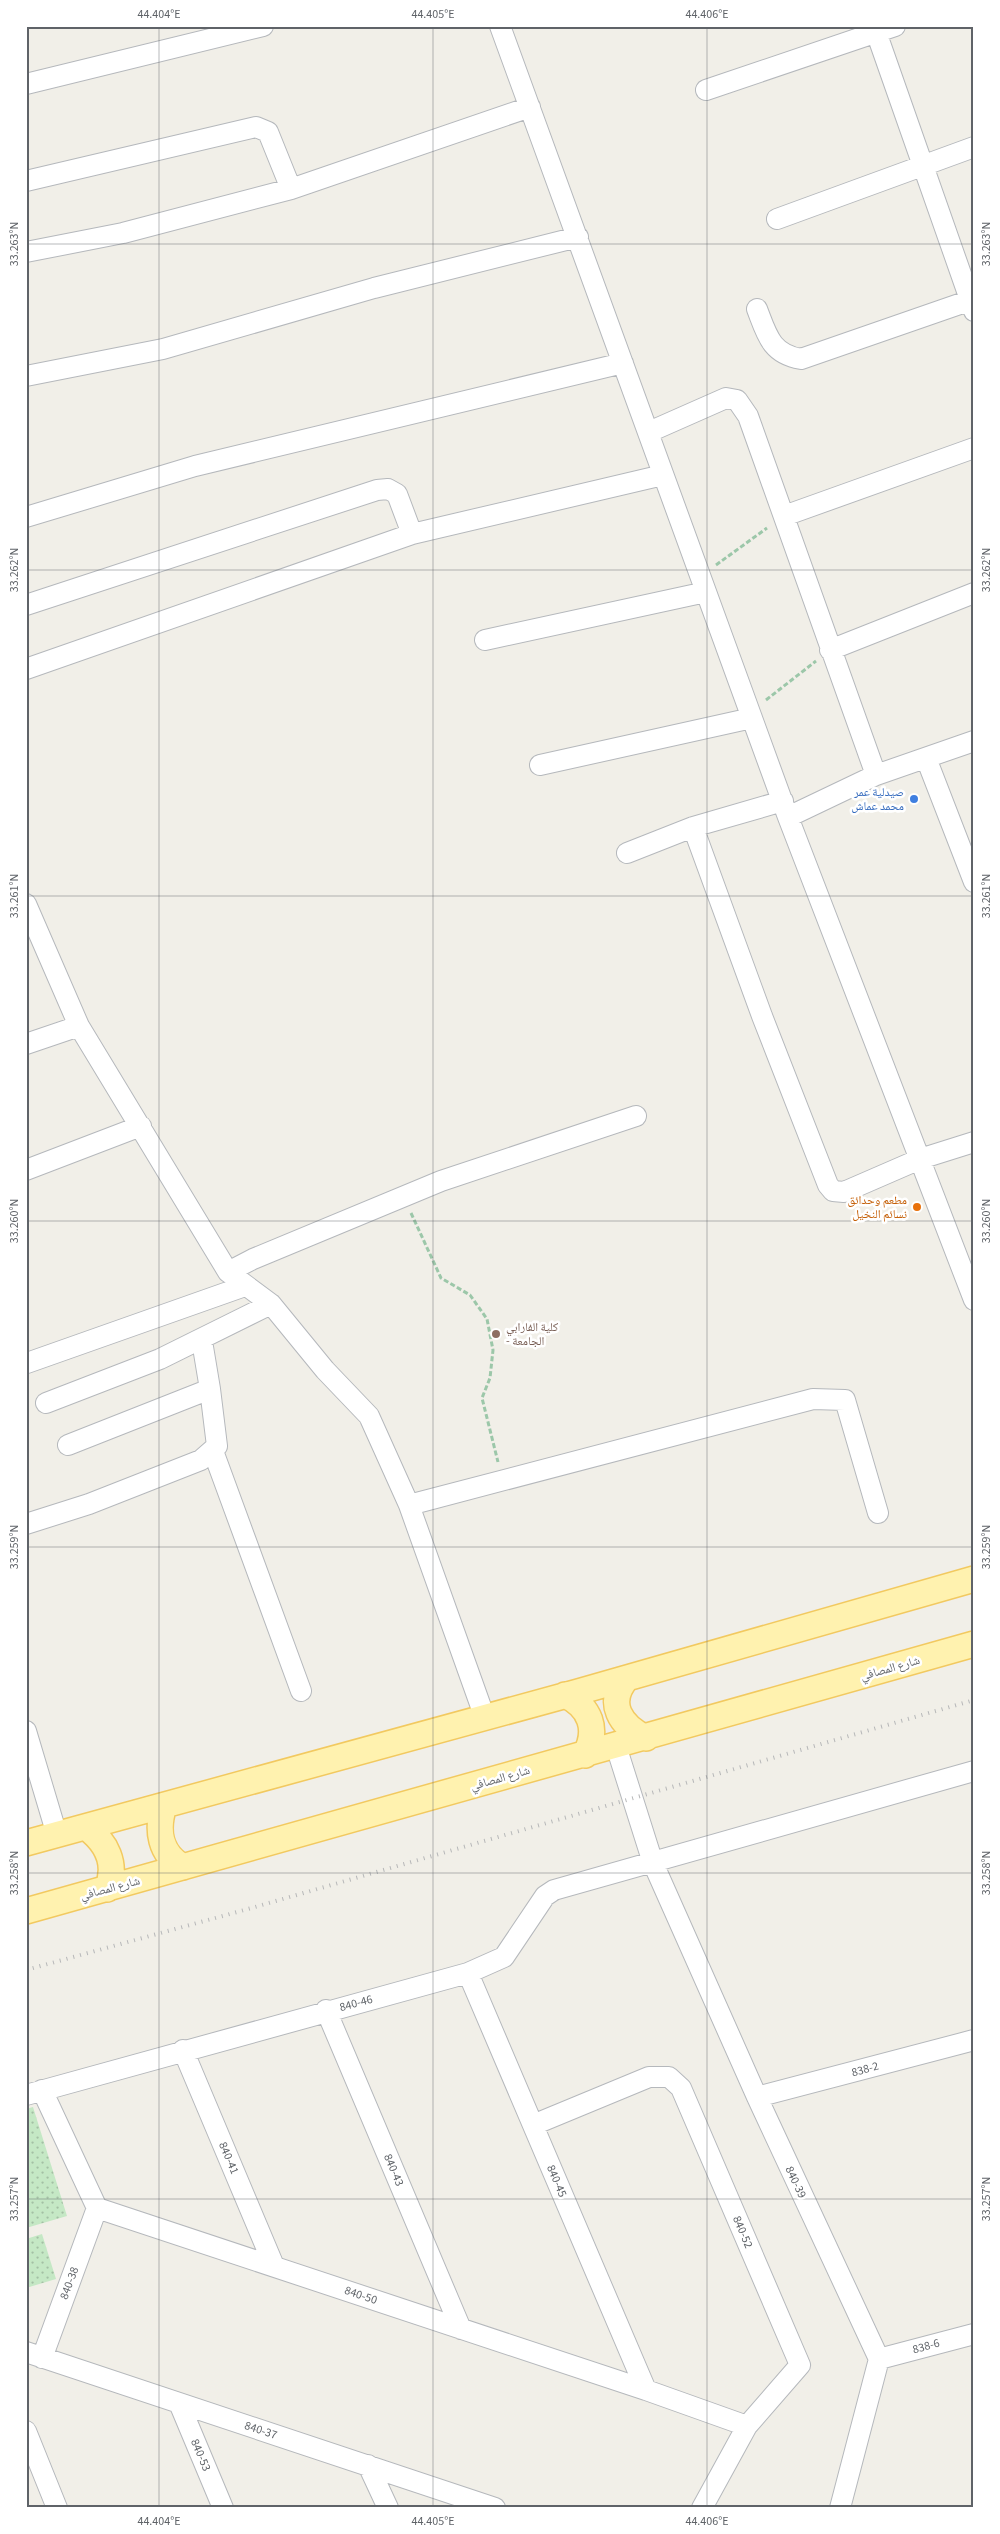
<svg xmlns="http://www.w3.org/2000/svg" width="1000" height="2534" viewBox="0 0 1000 2534" font-family="'Source Sans 3','Noto Naskh Arabic',sans-serif">
	<style>
		.grass { fill: url(#grass-dots) }
		.lines { fill: none; stroke-linecap: round; stroke-linejoin: round }
		.minor-casing { stroke: #b5b8bc; stroke-width: 22 }
		.major-casing { stroke: #f2c960; stroke-width: 28 }
		.path { stroke: #9cc7a9; stroke-width: 3; stroke-dasharray: 5 2.5; stroke-linecap: butt }
		.minor { stroke: #fff; stroke-width: 20 }
		.major { stroke: #fff2af; stroke-width: 25 }
		.rail { stroke: #b6b7b8; stroke-width: 4; stroke-dasharray: 1 6; stroke-linecap: butt }
		.ticks { fill: none; stroke: #5f6368; stroke-width: 1; stroke-opacity: 0.45 }
		.shop-dot { fill: #3f7fe0; stroke: #fff; stroke-width: 2 }
		.food-dot { fill: #e8710a; stroke: #fff; stroke-width: 2 }
		.education-dot { fill: #8d6e63; stroke: #fff; stroke-width: 2 }
		.labels { text-anchor: middle; stroke-width: 5; stroke-linejoin: round; paint-order: stroke }
		.shop-label { font-size: 12px; fill: #366cbe; stroke: #fff; text-anchor: end }
		.food-label { font-size: 12px; fill: #c56008; stroke: #fff; text-anchor: end }
		.education-label { font-size: 12px; fill: #785e54; stroke: #fff; text-anchor: start }
		.street-label { font-size: 12px; fill: #5f6368; stroke: #fff }
		.neatline { fill: none; stroke: #5f6368; stroke-width: 2 }
		.ticks-label { font-size: 12px; text-anchor: middle; fill: #5f6368 }
	</style>
	<defs>
		<pattern id="grass-dots" width="8" height="8" patternUnits="userSpaceOnUse" patternTransform="scale(1.25)"><rect width="8" height="8" fill="#c5e8c5"/><path d="M2 2h.1M6 6h.1" fill="none" stroke="#a3c0a4" stroke-width="1.8" stroke-linecap="round"/></pattern>
	</defs>
	<rect width="100%" height="100%" fill="#f1efe8"/>
	<path class="grass" d="M33,2107L67,2216L26,2228V2109Z
		M42,2234L56,2279L26,2288V2239Z"/>
	<g class="lines">
		<g class="minor-casing">
			<path id="minor" d="M500,26L788,817L974,1300
				M874,26L974,311
				M26,84L263,26
				M706,90L895,26
				M26,181L256,127L268,132L291,189
				M777,219L974,147
				M26,252L123,233L291,189L530,107
				M757,309C767,335 771,354 801,359L974,299
				M26,376L163,349L374,288L578,237
				M649,432L726,398L737,400L748,416L876,775
				M784,516L974,448
				M26,517L195,466L623,363
				M26,605L377,490L388,489L397,494L412,534
				M485,640L706,592
				M830,650L974,593
				M26,669L412,534L663,475
				M926,758L974,882
				M540,765L752,718
				M788,817L876,775L974,741
				M693,827L762,1016L828,1185L833,1191L844,1192L920,1159L974,1142
				M627,853L693,827L783,801
				M26,904L79,1026L228,1272L271,1304L325,1370L369,1416L409,1505L485,1718
				M26,1044L79,1026
				M26,1170L141,1126
				M228,1272L253,1259L441,1181L636,1116
				M27,1363L245,1286
				M46,1403L160,1359L271,1304
				M68,1445L210,1389L202,1341
				M213,1451L301,1691
				M409,1505L813,1399L845,1400L878,1513
				M26,1524L89,1504L201,1460L217,1446L210,1389
				M26,1731L57,1835
				M616,1746L653,1863L757,2097L879,2359L840,2508
				M468,1973L646,2390
				M326,2010L461,2329
				M183,2050L274,2266
				M42,2090L97,2208L646,2390L747,2426
				M26,2095L468,1973L504,1957L545,1896L554,1890L974,1771
				M757,2097L974,2040
				M533,2125L649,2077H669L681,2088L800,2365L747,2426L702,2508
				M26,2352L495,2508
				M42,2358L97,2208
				M879,2359L974,2334
				M179,2403L223,2508
				M26,2431L57,2508
				M368,2465L388,2508"/>
		</g>
		<g class="major-casing">
			<path id="major" d="M627,1678C605,1703 621,1726 646,1738
				M565,1695C590,1707 599,1729 585,1755
				M164,1806C156,1830 160,1854 183,1867
				M86,1827C106,1842 118,1864 107,1889
				M26,1843L578,1692L974,1579
				M26,1911L974,1644"/>
		</g>
		<path class="path" d="M716,565L767,528
			M766,700L816,661
			M411,1213L441,1278L470,1295L487,1319L493,1350L490,1378L482,1398L498,1462"/>
		<use href="#minor" class="minor"/>
		<use href="#major" class="major"/>
		<path class="rail" d="M26,1970L248,1909L974,1700"/>
	</g>
	<path class="ticks" d="M159,26V2508M433,26V2508M707,26V2508M26,244H974M26,570H974M26,896H974M26,1221H974M26,1547H974M26,1873H974M26,2199H974"/>
	<circle class="shop-dot" cx="914" cy="799" r="5"/>
	<circle class="food-dot" cx="917" cy="1207" r="5"/>
	<circle class="education-dot" cx="496" cy="1334" r="5"/>
	<g class="labels">
		<g class="shop-label">
			<text x="904" y="796">صيدلية عمر<tspan x="904" dy="14">محمد عماش</tspan></text>
		</g>
		<g class="food-label">
			<text x="907" y="1204">مطعم وحدائق<tspan x="907" dy="14">نسائم النخيل</tspan></text>
		</g>
		<g class="education-label">
			<text x="506" y="1331">كلية الفارابي<tspan x="506" dy="14">- الجامعة</tspan></text>
		</g>
		<g class="street-label">
			<text transform="translate(890 1668) rotate(-16)" y="4">شارع المصافي</text>
			<text transform="translate(500 1778) rotate(-16)" y="4">شارع المصافي</text>
			<text transform="translate(110 1888) rotate(-15)" y="4">شارع المصافي</text>
			<text transform="translate(356 2003) rotate(-15)" y="4">840-46</text>
			<text transform="translate(865 2069) rotate(-15)" y="4">838-2</text>
			<text transform="translate(229 2158) rotate(67)" y="4">840-41</text>
			<text transform="translate(394 2170) rotate(67)" y="4">840-43</text>
			<text transform="translate(557 2181) rotate(67)" y="4">840-45</text>
			<text transform="translate(796 2182) rotate(65)" y="4">840-39</text>
			<text transform="translate(743 2232) rotate(67)" y="4">840-52</text>
			<text transform="translate(69 2283) rotate(-70)" y="4">840-38</text>
			<text transform="translate(361 2295) rotate(19)" y="4">840-50</text>
			<text transform="translate(926 2346) rotate(-15)" y="4">838-6</text>
			<text transform="translate(261 2430) rotate(18)" y="4">840-37</text>
			<text transform="translate(201 2455) rotate(67)" y="4">840-53</text>
		</g>
	</g>
	<rect width="1000" height="2534" fill="none" stroke="#ffffff" stroke-width="55"/>
	<rect x="28" y="28" width="944" height="2478" class="neatline"/>
	<g class="ticks-label">
		<text x="159" y="18">44.404°E</text>
		<text x="433" y="18">44.405°E</text>
		<text x="707" y="18">44.406°E</text>
		<text transform="translate(14 244) rotate(-90)" y="4">33.263°N</text>
		<text transform="translate(986 244) rotate(-90)" y="4">33.263°N</text>
		<text transform="translate(14 570) rotate(-90)" y="4">33.262°N</text>
		<text transform="translate(986 570) rotate(-90)" y="4">33.262°N</text>
		<text transform="translate(14 896) rotate(-90)" y="4">33.261°N</text>
		<text transform="translate(986 896) rotate(-90)" y="4">33.261°N</text>
		<text transform="translate(14 1221) rotate(-90)" y="4">33.260°N</text>
		<text transform="translate(986 1221) rotate(-90)" y="4">33.260°N</text>
		<text transform="translate(14 1547) rotate(-90)" y="4">33.259°N</text>
		<text transform="translate(986 1547) rotate(-90)" y="4">33.259°N</text>
		<text transform="translate(14 1873) rotate(-90)" y="4">33.258°N</text>
		<text transform="translate(986 1873) rotate(-90)" y="4">33.258°N</text>
		<text transform="translate(14 2199) rotate(-90)" y="4">33.257°N</text>
		<text transform="translate(986 2199) rotate(-90)" y="4">33.257°N</text>
		<text x="159" y="2525">44.404°E</text>
		<text x="433" y="2525">44.405°E</text>
		<text x="707" y="2525">44.406°E</text>
	</g>
</svg>
